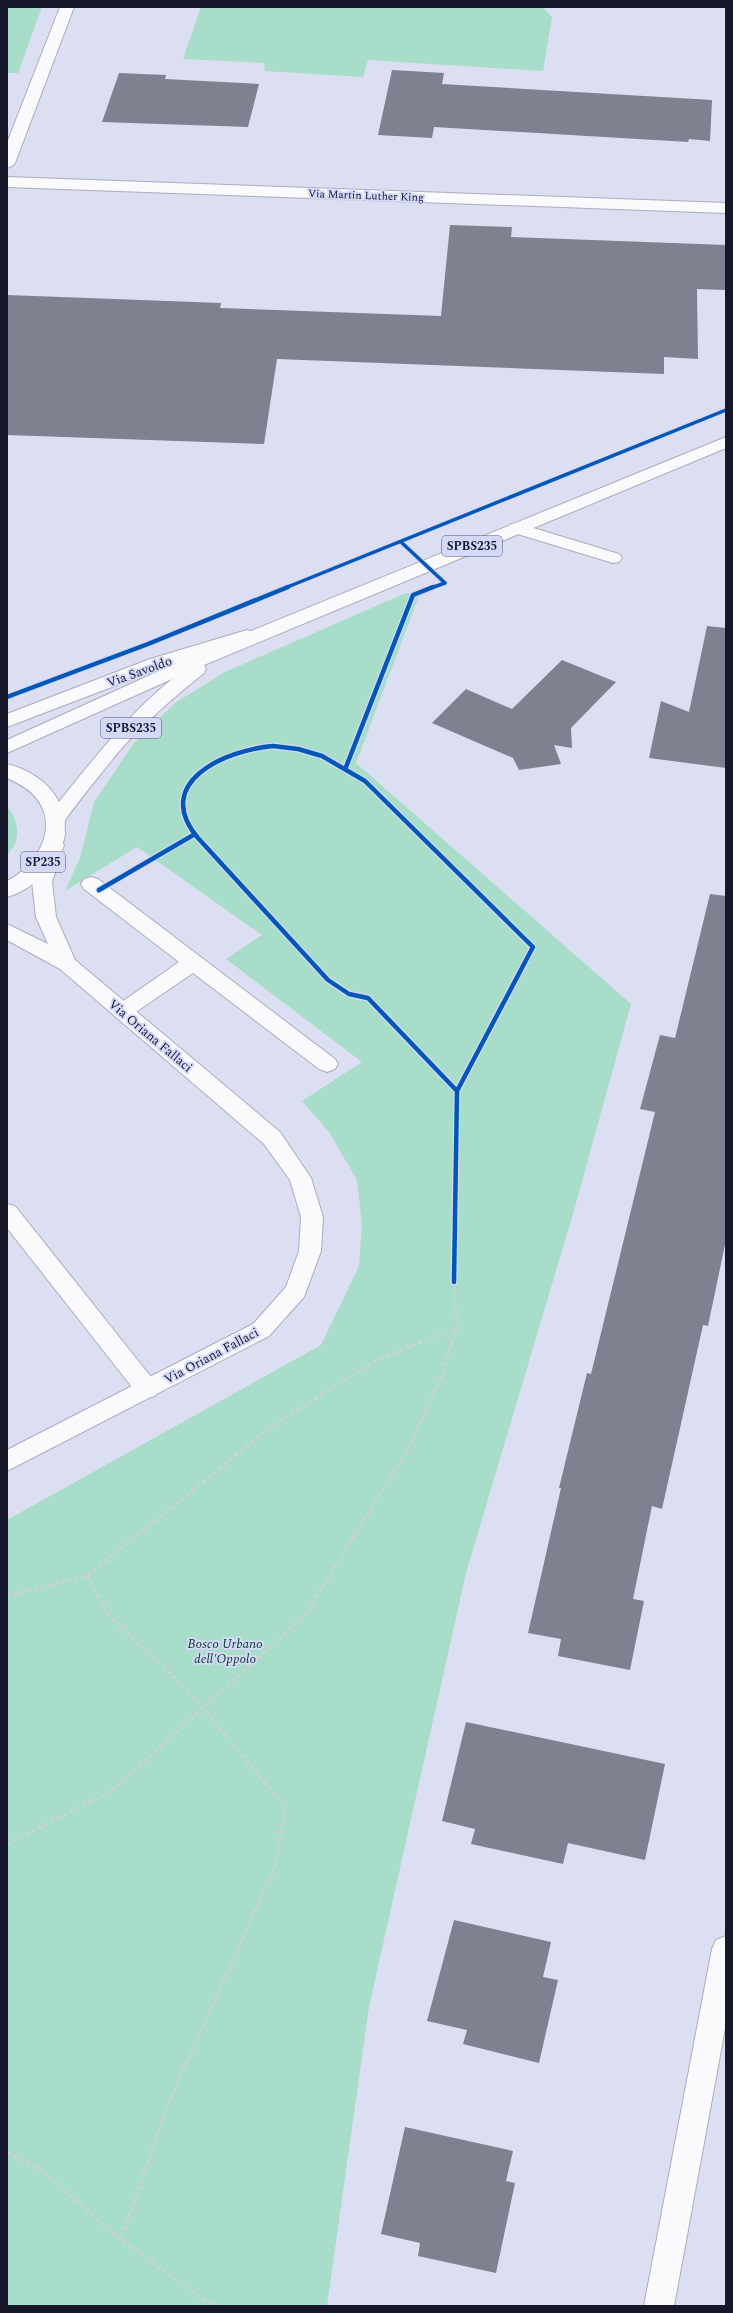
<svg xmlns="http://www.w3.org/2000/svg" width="733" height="2313" viewBox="0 0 733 2313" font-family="Spectral,serif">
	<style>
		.green { fill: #a8ddc9 }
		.building { fill: #7f8090 }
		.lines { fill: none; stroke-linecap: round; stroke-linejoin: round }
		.lane-casing { stroke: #aaacbe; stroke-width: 2 }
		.street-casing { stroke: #aaacbe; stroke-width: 2 }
		.primary-casing { stroke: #aaacbe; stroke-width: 2 }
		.path-far1 { stroke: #d0d1d7; stroke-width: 2.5; stroke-dasharray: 3 3; stroke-linecap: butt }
		.path { stroke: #d0d1d7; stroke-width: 3; stroke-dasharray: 3.5 3.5; stroke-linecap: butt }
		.lane { fill: #fafafd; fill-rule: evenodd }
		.street { fill: #fafafd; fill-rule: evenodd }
		.primary { fill: #fafafd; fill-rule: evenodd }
		.cycleway-far1-casing { stroke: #d4d9f9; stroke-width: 5.5 }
		.cycleway-casing { stroke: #d4d9f9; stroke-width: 7 }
		.cycleway-far1 { stroke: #0057b8; stroke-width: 3.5 }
		.cycleway { stroke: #0057b8; stroke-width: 4.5 }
		.labels { text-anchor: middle; stroke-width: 4; stroke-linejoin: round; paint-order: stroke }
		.far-street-label { font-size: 11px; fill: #16182a; stroke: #d4d9f9 }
		.shield { fill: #d4d9f9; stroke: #4f5268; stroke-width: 1 }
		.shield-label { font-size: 12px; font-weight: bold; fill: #16182a }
		.street-label { font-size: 13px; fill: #16182a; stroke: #d4d9f9 }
		.park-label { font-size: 13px; font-style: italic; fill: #033922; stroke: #d4d9f9 }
	</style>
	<rect width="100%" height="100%" fill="#dcdff1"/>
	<path class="green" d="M7,7H42L18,73H7Z
		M201,7H543L552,17L543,71L368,60L363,77L264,71L265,63L183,59Z
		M406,593L419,596L356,763L631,1004L575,1207L466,1573L369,2007L327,2306H7V1520L321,1345L359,1266L362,1225L357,1180L329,1132L302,1101L362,1062L226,959L262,935L137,847L65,891L80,858L94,802L134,743L175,703L225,672Z
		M7,806C19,822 22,840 7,855Z"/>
	<path class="building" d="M392,70L444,73L442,84L712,100L710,141L689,139L688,142L434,127L432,138L378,135Z
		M119,73L166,75L165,79L259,84L248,127L102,122Z
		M450,225L512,227L511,237L726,245V290L697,289L698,359L664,357V374L277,359L264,444L7,435V295L221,303L220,308L441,316Z
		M707,626L726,628V768L649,758L661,701L689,712Z
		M562,660L616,682L571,728L572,748L554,745L561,764L519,770L513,758L432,723L466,689L512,709Z
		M710,894L726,896V1240L708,1326L703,1325L662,1509L652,1506L633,1599L644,1601L630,1670L558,1656L561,1639L528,1633L561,1488H559L587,1373L591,1374L655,1112L640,1109L660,1035L675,1038Z
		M466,1722L665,1764L645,1860L568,1843L563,1864L471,1844L475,1829L442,1821Z
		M454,1920L551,1942L543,1977L558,1980L539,2063L463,2044L467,2030L427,2021Z
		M405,2127L513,2151L506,2181L515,2183L496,2273L418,2256L420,2243L381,2234Z"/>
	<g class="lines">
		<g class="lane-casing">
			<path id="lane" d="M517,523L619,554L622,558L619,562L613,563L511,532L508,528L511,524Z
				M91,877L98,879L335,1059L338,1064L335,1069L327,1072L319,1069L193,973L130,1016L123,1018L116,1016L112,1011L116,1006L179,962L84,889L81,884L84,879Z
				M7,1204L15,1206L155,1382L159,1389L155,1396L147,1398L139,1396L7,1228Z"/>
		</g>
		<g class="street-casing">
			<path id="street" d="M60,7H74L15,163L12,166L7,168V143Z
				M7,177L726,203V213L7,187Z
				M247,630L254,632L256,636L254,640L164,667L7,727V714L150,659Z
				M54,838L61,840L64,845L52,882L56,917L75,960L280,1132L311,1178L323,1217L321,1251L304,1297L269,1336L7,1471V1450L253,1324L286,1287L299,1251L301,1217L290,1180L264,1144L60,969L7,940V924L48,944L36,917L32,882L44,845L47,840Z
				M726,1936V2023L674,2306H644L712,1949L716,1940Z"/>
		</g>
		<g class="primary-casing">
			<path id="primary" d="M726,437V448L204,665L206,669L204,673C172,699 141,725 115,756C109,764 67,815 65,821C64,826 66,833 64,839C57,865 33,890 7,897V881C35,867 60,829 37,799C30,789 18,783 7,778V764C28,769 49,782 59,802C94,758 128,715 172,679L7,753V740L212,647Z"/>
		</g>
		<path class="path-far1" d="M418,1343L457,1328
			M452,1343L457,1327L454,1282"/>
		<path class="path" d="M87,1576L110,1617L165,1668L204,1709L285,1807L276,1864L166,2109L121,2240
			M7,1596L87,1576L273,1425L377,1360L421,1342
			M7,1844L113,1790L305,1615L409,1448L441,1378L452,1342
			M7,2153L39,2168L121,2240L207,2302L221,2306"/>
		<use href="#lane" class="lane"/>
		<use href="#street" class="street"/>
		<use href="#primary" class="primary"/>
		<g class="cycleway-far1-casing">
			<path id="cycleway-far1" d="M401,542L445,583L431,588
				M285,588L726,410"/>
		</g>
		<g class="cycleway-casing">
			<path id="cycleway" d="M7,697L148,644L288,587
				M273,746L298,749L322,756L365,781L533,947L457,1091L368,998L349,994L328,980L198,838C151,782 226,750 273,746Z
				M346,767L413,595L433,587
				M99,890L195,834
				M454,1282L457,1091"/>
		</g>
		<use href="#cycleway-far1" class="cycleway-far1"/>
		<use href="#cycleway" class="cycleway"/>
	</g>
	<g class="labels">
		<g class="far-street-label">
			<text transform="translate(366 195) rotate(2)" y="4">Via Martin Luther King</text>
		</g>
		<g class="shield">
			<rect x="442" y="536" width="60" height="20" rx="3"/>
			<rect x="101" y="718" width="60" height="20" rx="3"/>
			<rect x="21" y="852" width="44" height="20" rx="3"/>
		</g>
		<g class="shield-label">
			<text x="472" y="550">SPBS235</text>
			<text x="131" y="732">SPBS235</text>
			<text x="43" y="866">SP235</text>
		</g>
		<g class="street-label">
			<text transform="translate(139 671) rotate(-20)" y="5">Via Savoldo</text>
			<text transform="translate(151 1035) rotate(40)" y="5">Via Oriana Fallaci</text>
			<text transform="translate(211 1355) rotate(-28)" y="5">Via Oriana Fallaci</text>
		</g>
		<g class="park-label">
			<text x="225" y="1648">Bosco Urbano<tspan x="225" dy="15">dell'Oppolo</tspan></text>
		</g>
	</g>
	<rect width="733" height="2313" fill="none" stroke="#16182a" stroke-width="16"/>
</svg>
